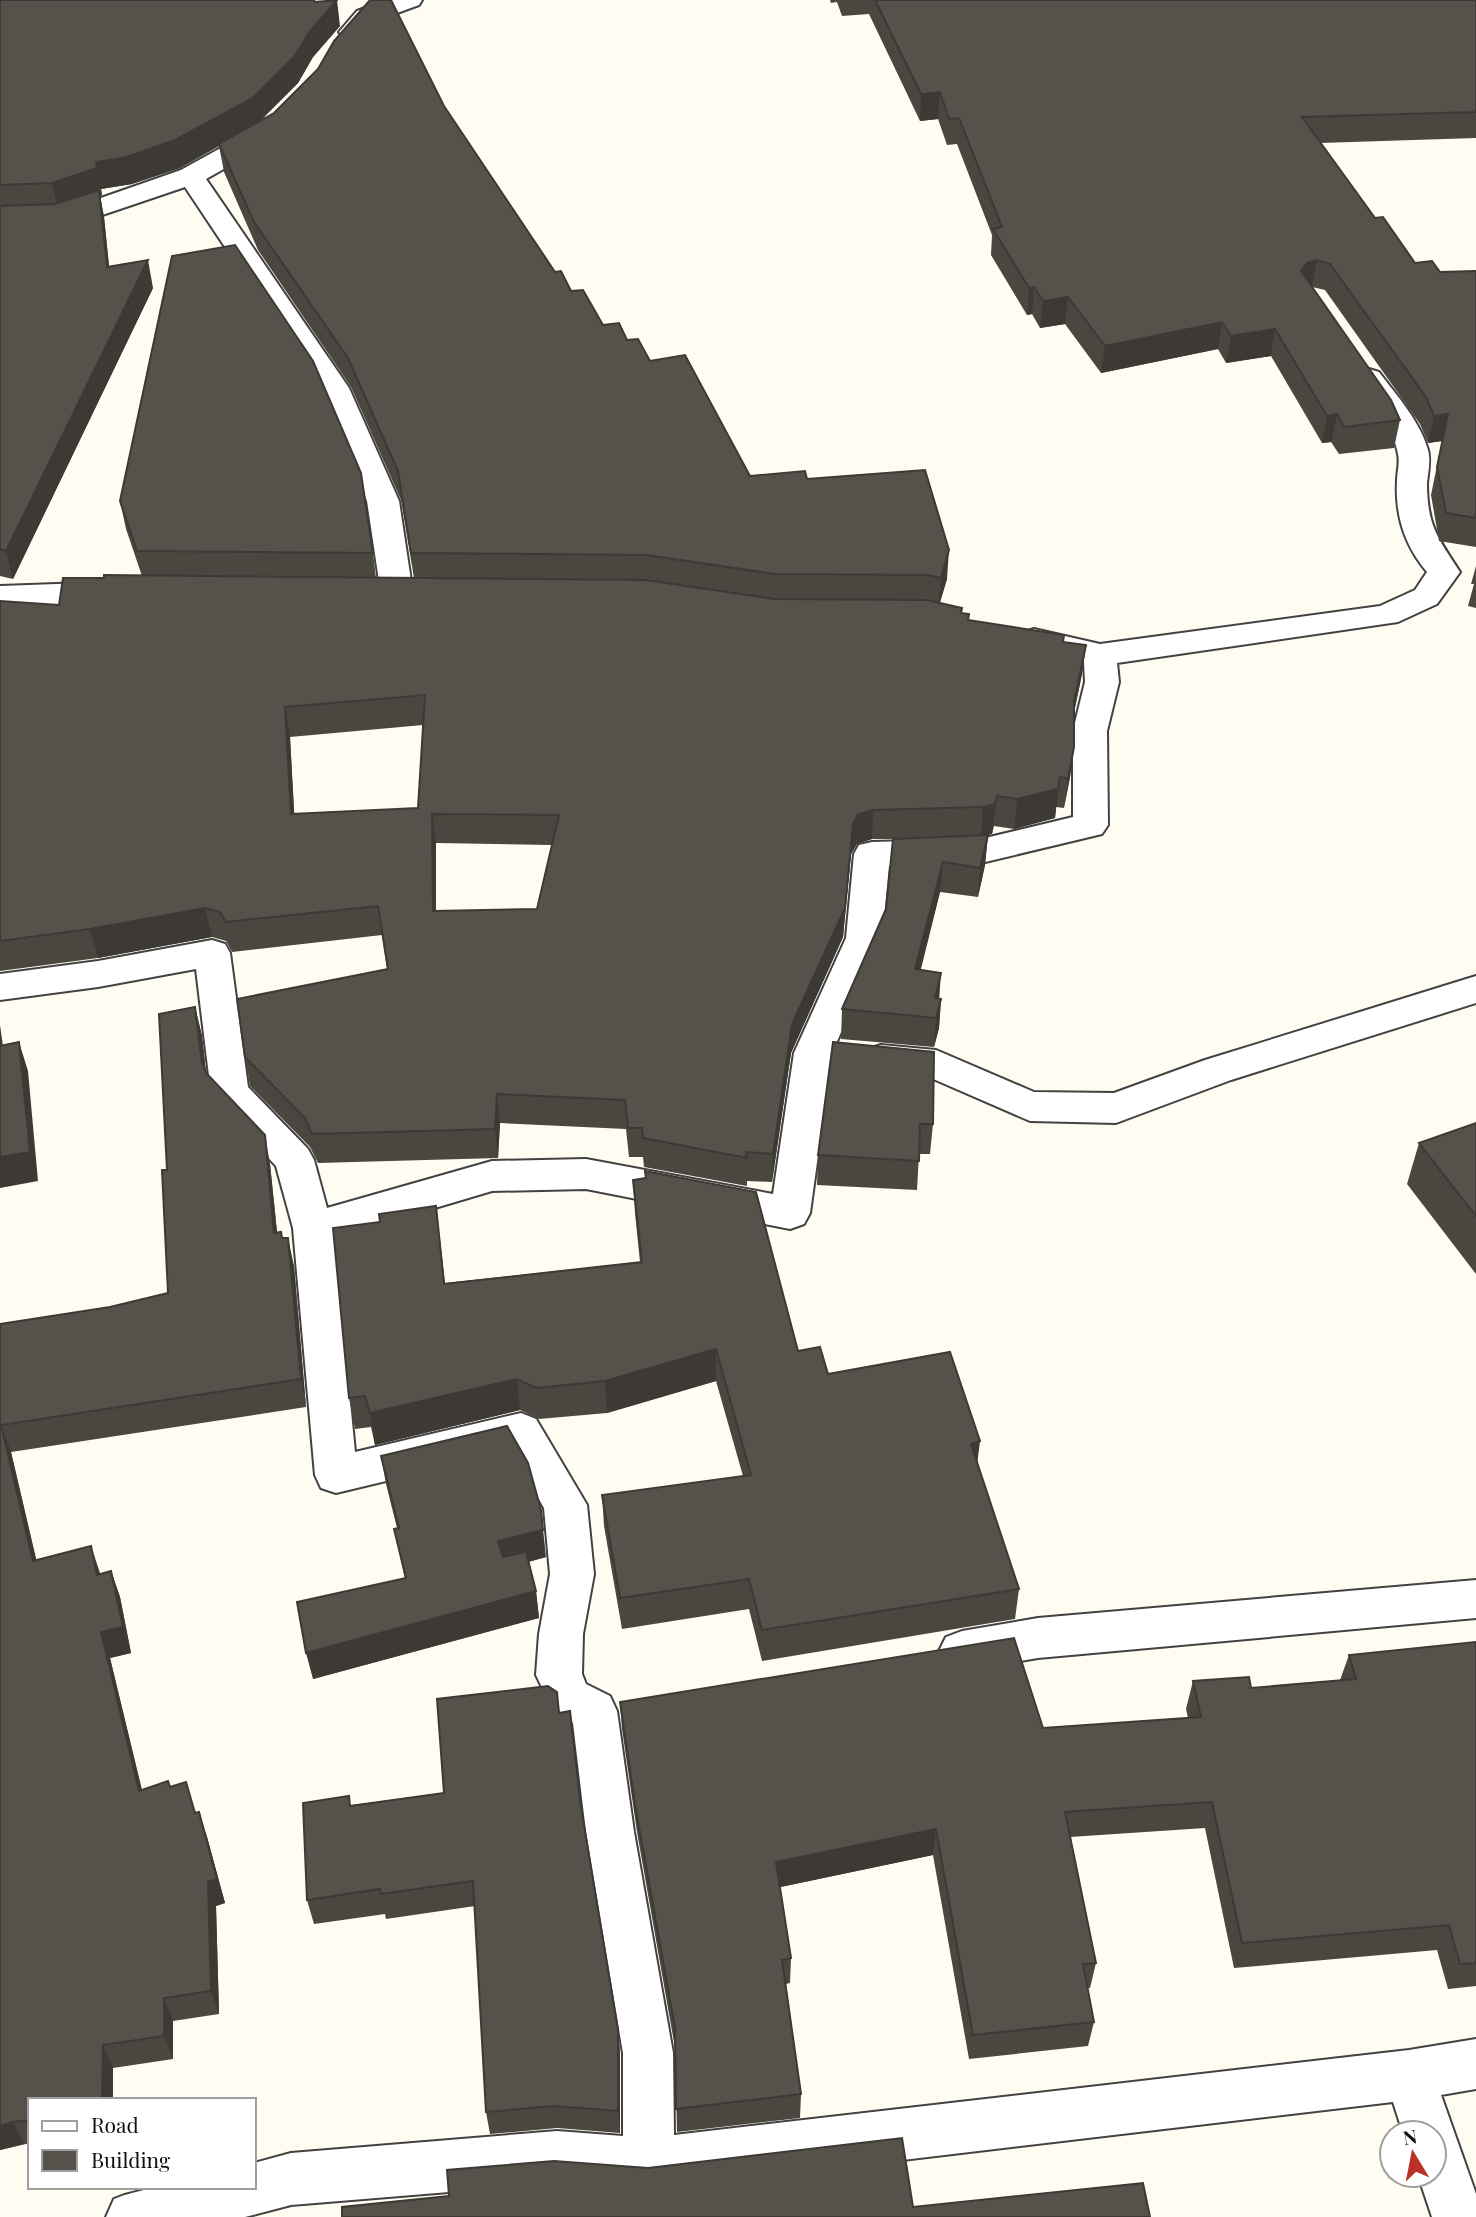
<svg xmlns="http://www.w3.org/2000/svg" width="1476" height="2217" viewBox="0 0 1476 2217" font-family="'Playfair Display',serif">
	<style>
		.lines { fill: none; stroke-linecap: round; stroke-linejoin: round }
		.minor-casing { stroke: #424242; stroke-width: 4 }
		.minor { fill: #fff; fill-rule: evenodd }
		.wall { fill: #4b4640; fill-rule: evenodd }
		.shaded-wall { fill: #3d3934 }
		.building { fill: #57514b; stroke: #3d3934; stroke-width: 2; fill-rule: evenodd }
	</style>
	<rect width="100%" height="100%" fill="#fffdf1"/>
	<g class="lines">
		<g class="minor-casing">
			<path id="minor" d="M387,0H422L419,5L375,21L361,37L352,40L343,37L339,32L357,11Z
				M266,126L275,128L279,134L275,140L206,179L349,388L399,501L413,594L408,601L397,604L386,601L381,594L367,501L319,388L185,187L61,229L0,231V215L58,213L181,170L257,128Z
				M1369,369L1379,372C1397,396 1420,421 1428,450C1431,461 1428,472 1427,483C1427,526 1438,538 1460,572L1437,604L1398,622L1117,663L1119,682L1107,731L1108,825L1102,834L981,863L889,866L882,938L832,1053L810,1213L804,1224L790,1229L586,1189L492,1191L334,1238L355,1452L521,1413L536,1419L587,1505L594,1574L583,1634L582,1674L586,1684L610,1696L617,1711L634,1832L673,2053L674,2135L1409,2050L1476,2039V2089L1441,2095L1476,2194V2217H1432L1418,2175H1434V2133H1403L1393,2102L649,2190L557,2183L291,2205L245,2217H106L114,2199C157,2181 208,2187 254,2187V2163L291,2153L557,2131L623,2136V2053L586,1832L573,1723L554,1712L536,1675L539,1634L550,1574L544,1508L511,1451L336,1493L321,1488L315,1475L293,1228L276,1166L216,1102L211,1092L196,969L98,987L0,1000V974L98,961L212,940L225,944L230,953L248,1087L308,1149L314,1160L327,1208L492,1161L586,1159L773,1194L794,1053L846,938L854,854L859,845L872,842L981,839L1073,817V731L1085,682L1084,662L1022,647L1018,640L1022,633L1034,629L1100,644L1380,606L1415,590L1427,572C1405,546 1395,516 1397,481C1397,472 1400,463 1398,454C1393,425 1370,401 1354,378L1359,372Z
				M113,582L124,585L129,592L124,599L113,602L0,606V586Z
				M1476,976V1003L1231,1080L1116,1123L1030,1121L931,1078L881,1073L868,1069L862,1059L868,1049L881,1045L936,1050L1034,1092L1114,1093L1205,1060Z
				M1476,1580V1618L1038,1658L962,1671L946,1665L939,1651L946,1637L962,1631L1038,1618Z"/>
		</g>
		<use href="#minor" class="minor"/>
	</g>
	<path class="wall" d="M0,0L315,2L340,26L313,57L298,83L260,121L444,106L555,272L571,291L603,325L627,340L650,361L750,476L807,479L947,579L940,603L962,608L961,613L968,620L1064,642L1086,645L1082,674L1074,713V747L1070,777L1064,808L1056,807L1055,818L1014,829L994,826L992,834L986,835H988L985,865L978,897L940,892L921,969L939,998L941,999L939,1028L934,1047L841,1039L842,1009L886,909L895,839H872L857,844L851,854L843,937L791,1053L772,1182L747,1181V1186L644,1167L643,1157H629L626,1129L500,1123L498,1158L318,1163L310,1147L250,1086L245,1057L387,969L382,935L232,952L226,941L212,937L98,958L0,971V601L59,605L104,578L142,576L126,529L120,501L373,553L376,578H414L401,500L351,387L258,250L224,172L219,146L180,168L132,184L101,189L102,195L100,196L104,217L109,266L153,288L13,579L0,576ZM423,725L418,808L294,814L290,737ZM436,843L552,845L537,909L436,911Z
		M830,0H1476V138L1320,143L1375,218L1415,263L1440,272L1476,271V547L1439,541L1431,495L1442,441L1428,443L1420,424L1325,290L1312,287L1400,420L1394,448L1339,454L1331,442L1322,443L1271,356L1226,363L1218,349L1101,373L1065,324L1040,328L1032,314L1027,315L991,255L992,235L957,144L947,145L938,119L920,121L869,14L842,16L837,2L831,3Z
		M1476,566V608L1468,606L1474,584H1471Z
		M195,1007L202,1036L206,1071L270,1164L277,1232L282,1238L294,1266L306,1407L11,1452L36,1560L100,1574L111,1571L120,1597L131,1653L110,1658L142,1790L170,1787L196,1813L207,1837L225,1903L216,1906L219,2014L173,2021V2059L113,2068V2100H30V2143L0,2150V1324L110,1307L168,1293L167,1170Z
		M833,1042L933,1124L930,1154H919L917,1190L817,1185L818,1155Z
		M1476,1123V1274L1407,1184L1419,1143Z
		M633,1180L798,1351L828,1374L977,1462L1019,1589L1015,1619L762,1661L749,1609L622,1629L604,1526L602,1495L743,1476L716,1381L607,1413L539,1419L520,1410L375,1445L371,1427L355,1429L349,1398L380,1222L436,1206L445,1283L640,1262L635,1213Z
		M381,1456L546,1557L529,1562L536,1591L539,1618L313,1679L405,1579L394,1529L397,1528L386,1484Z
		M1476,1642V1986L1448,1989L1437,1950L1234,1968L1205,1828L1070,1837L1096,1963L1090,1988H1088L1094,2022L1088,2046L969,2059L933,1855L780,1887L791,1958L790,1983L786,1984L801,2094L800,2118L677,2132L675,2048L637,1832L622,1729L620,1702L1043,1728L1188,1718L1186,1709L1193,1681L1251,1688L1340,1680L1349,1655Z
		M559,1713L581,1807L618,2030L620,2053V2133L557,2128L490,2134L486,2112L475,1906L386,1919L385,1914L314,1924L307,1900L352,1805L444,1793Z"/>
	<path class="shaded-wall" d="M337,0L340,26L313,57L298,83L256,125L180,168L132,184L101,189L102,195L100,196L104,217L112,295L58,210L52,183L96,162L310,31Z
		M940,92L938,119L920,121L921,94Z
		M148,260L153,288L13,579L6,551Z
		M1317,260L1312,286L1301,271L1307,263Z
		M1034,287L1032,314L1027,315L1029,288Z
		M1068,297L1065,324L1040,328L1043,301Z
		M1222,322L1218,349L1101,373L1105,346Z
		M1275,329L1271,356L1226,363L1231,336Z
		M1337,414L1331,442L1322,443L1327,416Z
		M1448,414L1442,441L1428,443L1434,416Z
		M949,550L947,579L938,607L941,578Z
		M1086,645L1082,674L1070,731L1074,702Z
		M285,707L290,737L296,844L291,814Z
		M1074,747L1070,777L1064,808L1068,779Z
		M1060,777L1055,818L1014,829L1017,799Z
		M997,796L992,834L981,836L983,807Z
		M873,810L872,839L857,844L851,854L843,937L791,1053L772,1182L773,1154L792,1024L853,824L858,814Z
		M432,814L436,843V940L433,911Z
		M988,835L985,865L978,897L980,868Z
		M943,862L940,892L913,998L915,969Z
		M205,908L212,937L98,958L90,929Z
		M941,973L939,1002L935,998Z
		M941,999L939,1028L934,1047L936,1018Z
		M195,1007L202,1036L208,1092L202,1063Z
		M0,1025L7,1075L0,1053Z
		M19,1042L28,1071L38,1181L0,1188V1157Z
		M497,1094L500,1123L498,1158L495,1129Z
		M265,1135L270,1164L280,1261L274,1233Z
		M436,1206L440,1239L448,1316L444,1284Z
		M288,1238L294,1266L306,1407L301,1379Z
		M716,1349V1381L607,1413L605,1381Z
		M517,1379L520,1410L375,1445L370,1413Z
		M1,1425L11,1452L43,1588L33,1561Z
		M980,1441L976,1473L971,1444Z
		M541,1510L546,1557L502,1568L498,1541Z
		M91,1546L100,1573L106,1601L97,1575Z
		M111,1571L120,1597L131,1653L110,1658L148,1816L139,1791L101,1632Z
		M536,1591L539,1618L313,1679L306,1653Z
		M199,1812L207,1837L225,1903L216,1906L219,2014L211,1991Z
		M936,1829L933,1855L776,1888V1862Z
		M164,1998L173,2021V2059L164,2036Z
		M618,2030L620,2053V2133L618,2111Z
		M103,2045L113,2068V2100H102Z
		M13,2122L24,2144L0,2150V2126Z"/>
	<path class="building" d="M0,0H314L315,2L337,0L310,31L294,57L253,98L175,140L127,157L96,162L97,168L52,183L0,185Z
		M370,0H391L444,106L555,272L561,271L571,291L583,290L603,325L619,323L627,340L638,339L650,361L685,355L750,476L805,471L807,479L925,470L949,550L941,578L927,575L775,574L646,555L411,553L398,471L348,358L254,222L219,144L274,113L318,69L334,41Z
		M875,0H1476V112L1302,117L1375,218L1383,217L1415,263L1432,261L1440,272L1476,271V518L1446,513L1437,467L1448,414L1434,416L1426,397L1330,264L1317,260L1307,263L1301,271L1391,400L1400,420L1344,427L1337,414L1327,416L1275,329L1231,336L1222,322L1105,346L1068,297L1043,301L1034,287L1029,288L993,229L1002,227L959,118L949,119L940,92L921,94Z
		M99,190L107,267L148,260L6,551L0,549V206L55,204Z
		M235,245L313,361L361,473L373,553L137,551L120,501L172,256Z
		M104,575L646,580L774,599L927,600L962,608L961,613L969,614L968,620L1064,635L1063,642L1086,645L1074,702V747L1068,779L1060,777L1058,789L1017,799L997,796L995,804L983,807L873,810L858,814L853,824L845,908L792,1024L773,1154L746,1152L747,1158L643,1138L642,1128H628L625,1100L497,1094L495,1129L312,1134L305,1118L245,1057L237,999L388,969L378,906L226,922L220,912L205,908L90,929L0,941V601L59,605L63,578H104ZM425,695L418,808L291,814L285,707ZM432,814L559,815L537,909L433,911Z
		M988,835L980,868L943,862L915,969L941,973L935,998L941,999L936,1018L842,1009L886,909L893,839Z
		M195,1007L202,1063L207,1074L265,1135L274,1233L281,1232L282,1238H288L301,1379L1,1425L33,1561L91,1546L97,1575L111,1571L123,1627L101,1632L139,1791L168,1781L170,1787L186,1782L195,1813L199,1812L217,1879L208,1882L211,1991L164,1998V2036L103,2045L102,2100H30V2120L13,2122L0,2126V1324L110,1307L168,1293L162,1170H167L159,1014Z
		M19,1042L30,1152L0,1157V1046Z
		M833,1042L934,1052L933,1124H920L919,1161L818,1155Z
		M1476,1123V1216L1419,1143Z
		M645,1171L756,1192L798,1351L820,1347L828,1374L950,1352L980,1441L971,1444L1019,1589L762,1630L749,1579L620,1598L602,1495L751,1475L716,1349L605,1381L536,1388L517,1379L370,1413L365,1396L349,1398L333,1228L380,1222L379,1214L436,1206L444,1284L642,1262L633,1180L646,1178Z
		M507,1426L528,1463L541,1510L543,1530L498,1541L503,1557L526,1552L536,1591L306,1653L297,1602L406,1578L394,1529L399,1528L381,1456Z
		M1014,1638L1043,1728L1201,1717L1193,1681L1249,1677L1251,1688L1356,1679L1349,1655L1476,1642V1963L1460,1964L1449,1925L1242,1943L1212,1802L1065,1812L1096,1963L1083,1964L1094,2022L973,2035L936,1829L776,1862L791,1958L782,1960L801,2094L676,2109L675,2028L635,1805L620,1702Z
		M548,1686L557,1692L559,1713L570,1711L581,1807L618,2030V2111L554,2106L486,2112L473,1881L381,1894L380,1889L307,1900L303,1803L349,1796L350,1806L444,1793L437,1699Z
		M902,2138L913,2207L1143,2183L1150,2217H342V2207L449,2196L447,2170L554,2161L648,2168Z"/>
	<rect x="28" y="2098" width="228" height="91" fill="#ffffff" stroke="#9f9f9f" stroke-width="2"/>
	<rect x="42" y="2121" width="35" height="10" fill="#ffffff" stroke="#9f9f9f" stroke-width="2"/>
	<text x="91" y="2133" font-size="21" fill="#0f0f0f">Road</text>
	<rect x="42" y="2150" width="35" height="21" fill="#57514b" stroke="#9f9f9f" stroke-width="2"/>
	<text x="91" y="2168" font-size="21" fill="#0f0f0f">Building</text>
	<g transform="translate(1413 2154) rotate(350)"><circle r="33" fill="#ffffff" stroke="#9f9f9f" stroke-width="2"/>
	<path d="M0-5L12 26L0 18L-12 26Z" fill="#bc312a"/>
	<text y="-10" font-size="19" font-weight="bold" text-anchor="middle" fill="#0f0f0f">N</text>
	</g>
</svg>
